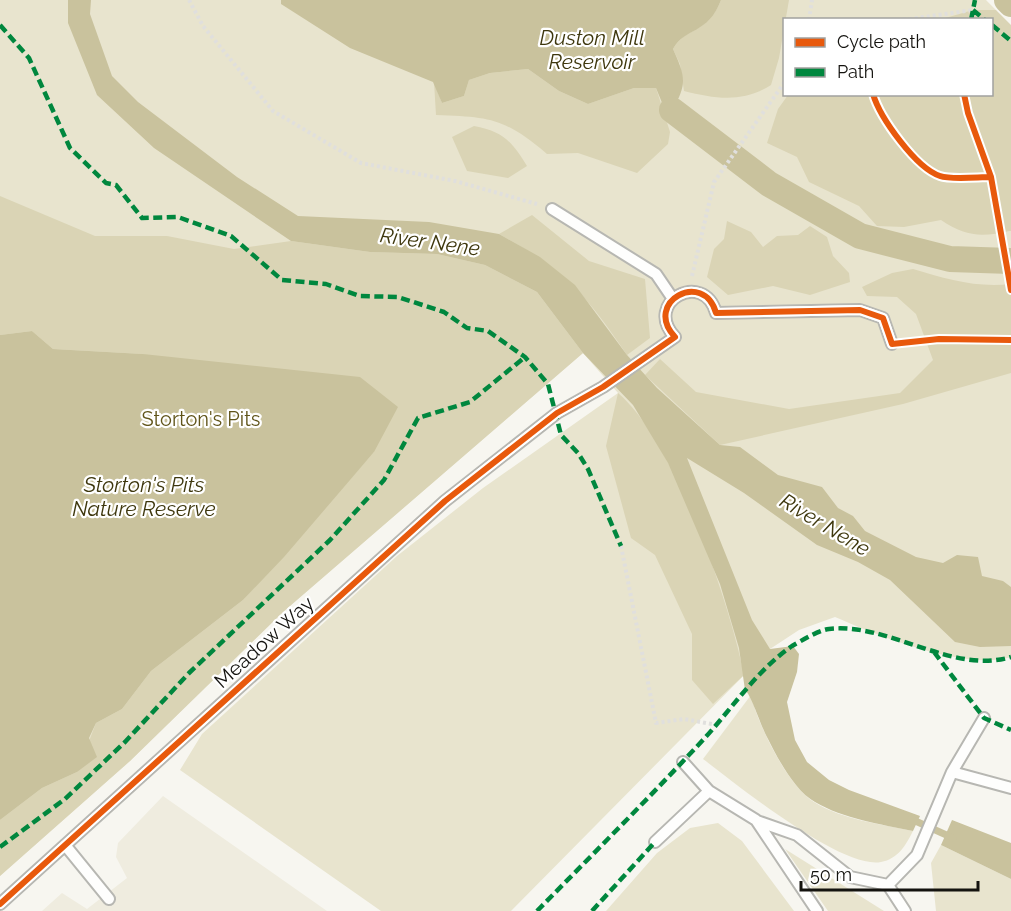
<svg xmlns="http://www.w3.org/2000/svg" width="1011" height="911" viewBox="0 0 1011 911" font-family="Raleway,sans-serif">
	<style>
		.built { fill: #efecdf }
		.green { fill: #e8e4ce }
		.forest { fill: #dad4b5 }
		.water { fill: #c9c29d }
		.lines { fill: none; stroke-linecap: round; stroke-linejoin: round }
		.stream { stroke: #c9c29d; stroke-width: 7 }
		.canal { stroke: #c9c29d; stroke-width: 26 }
		.service-casing { stroke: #b7b7b2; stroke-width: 14 }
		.path { stroke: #e0dfdd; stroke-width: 4; stroke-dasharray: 3 3; stroke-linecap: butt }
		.service { stroke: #fefefd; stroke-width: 10 }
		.quiet { stroke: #00873e; stroke-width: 4.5; stroke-dasharray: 9 4.5; stroke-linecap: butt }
		.cycleway-casing { stroke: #fff; stroke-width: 10 }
		.cycleway { stroke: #e8590c; stroke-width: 6 }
		.labels { text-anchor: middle; stroke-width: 4.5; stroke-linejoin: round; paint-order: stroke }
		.park-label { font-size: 20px; fill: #605419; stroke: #fff }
		.street-label { font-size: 20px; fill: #14130f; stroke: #fff }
		.water-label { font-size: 21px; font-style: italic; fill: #3e370d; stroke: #fff }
	</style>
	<rect width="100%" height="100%" fill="#f7f6f0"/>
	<path class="built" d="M163,796L327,911H42L62,893L87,909L127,878L116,857L118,843Z"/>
	<path class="green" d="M0,0H986L996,10H973L971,20H784V94L964,95L1001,233L1011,231V657C965,671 879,636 835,617L799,630L770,649L511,911H381L180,770L202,734L397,556L483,488L618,393L583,353L283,612L130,761L0,876Z
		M751,695C758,725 787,785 814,802C843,820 881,824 913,831C906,845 898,859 881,862C842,870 736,784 703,759Z
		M718,823L742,841L794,911H606L657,853L690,828Z
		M941,845L1011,879V911H936L931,863Z
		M785,849L884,911H828Z"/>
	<path class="forest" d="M721,0H789L779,58L771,85C743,103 716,99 684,91L680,64L673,49C685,27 708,34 721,0Z
		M973,10H996L1011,25V231C981,237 966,237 941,220L904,227L877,226L859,206L809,182L797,157L767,143L778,109L788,95L992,94V20L942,19Z
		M528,69L559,91L588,104L634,88H656L670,132L668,144L637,173L578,153L547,154C504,118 491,117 436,115L434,82L442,103L464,96L469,80L490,73Z
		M474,126C502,131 512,141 527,166L508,178L467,171L452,137Z
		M0,196L95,236H167L234,249L291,241L370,252L437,254L485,265L537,292L583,353L283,612L130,761L0,876V820L42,788L77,772L96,723L122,709L151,671L243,600L374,452L143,354L53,349L32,331L0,335Z
		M532,215L589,261L645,279L650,338L627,355C586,294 564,270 499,234Z
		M727,221L751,232L763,247L777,236L798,235L810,226L827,237L833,256L849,273L850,282L810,295L773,286L728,295L707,277L714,249L724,239Z
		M913,269C946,279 976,288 1011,284V373L903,404L720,445L645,375L660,359L696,392L789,409L900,393L933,360L916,314L897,297L867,296L862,287L892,273Z
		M618,393C674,440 730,603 744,675L713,704L692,680V634L655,555L631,538L606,446Z"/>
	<path class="water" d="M68,0H91L90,14L112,76L138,102L237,177L298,216L429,222L499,234L540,257L575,285L627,355L657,388L720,445L740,447L778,475L822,487L838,508L853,516L865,531L916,557L943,563L957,555L978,557L982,576L1003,581L1011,587V646L980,647L955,642L890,580L858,562L817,545L744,493L687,458L752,620L770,649L793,646L799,654L797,672L787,702L795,740L807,762L829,780L849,790L920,816L913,831C880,824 844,819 815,802C795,791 778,759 768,739C761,727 752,696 745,690L739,648L720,584L668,463L633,405L583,353L537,292L485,265L437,254L370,252L291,241L154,148L97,95L68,23Z
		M281,0H721C708,35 685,27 673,49C685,76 688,84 672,110H665L656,88H634L588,104L559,91L528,69L490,73L469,80L464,96L442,103L433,82L350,48L281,4Z
		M32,331L53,349L143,354L360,377L398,407L374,452L284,557L243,600L151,671L122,709L96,723L89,738L97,757L77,772L42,788L0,820V335Z
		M952,820L1011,843V879L941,845Z"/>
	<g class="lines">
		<path class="stream" d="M911,819L953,838"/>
		<path class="canal" d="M1007,0L1011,4
			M672,110L769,184L860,236L950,259L1011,261"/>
		<g class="service-casing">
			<path id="service" d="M552,209L656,274L673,299
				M683,762L709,791
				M952,772L984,718
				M757,821L797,835L850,877L888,885L905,911
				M655,842L709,791L756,820L817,911
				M65,845L109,899
				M888,885L917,855L952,772L1011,788
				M0,904L445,501L557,413L603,387L675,337C642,302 704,269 716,313L860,310L883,318L892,344"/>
		</g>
		<path class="path" d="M189,0L203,26L273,111L361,163L455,181L537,204
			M809,20L812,0
			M903,20L973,10
			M692,276L714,182L784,83
			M621,546L656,723L684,719L717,725"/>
		<use href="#service" class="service"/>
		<path class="quiet" d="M973,10L985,20
			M971,20L975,0
			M0,25L29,58L70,148L106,183L116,185L142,218L178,217L231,236L282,280L326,284L360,296L398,297L444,312L467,328L488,331L525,357L548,384L561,435L578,453L588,469L621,546
			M992,25L1011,41
			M934,652L984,718L1011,730
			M0,847L65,799L125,742L189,673L330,540L384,480L418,418L470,402L525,357
			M537,911C592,855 648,799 702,741C731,710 756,671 792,646C801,641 819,630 829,629C889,622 952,675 1011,657
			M592,911L655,842"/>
		<g class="cycleway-casing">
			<path id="cycleway" d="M873,94C880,118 916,168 940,176C951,180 978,177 991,177
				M964,94L968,113L991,177L1011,290
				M0,904L445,501L557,413L603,387L675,337C642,302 704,269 716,313L860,310L883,318L892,344L939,339L1011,340"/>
		</g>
		<use href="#cycleway" class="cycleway"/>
	</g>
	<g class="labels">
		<g class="park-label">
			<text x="201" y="426">Storton's Pits</text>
		</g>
		<g class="street-label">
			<text transform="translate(264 642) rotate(-42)" y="7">Meadow Way</text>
		</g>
		<g class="water-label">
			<text x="592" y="45">Duston Mill<tspan x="592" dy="24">Reservoir</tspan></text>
			<text transform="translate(430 242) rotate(8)" y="7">River Nene</text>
			<text x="144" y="492">Storton's Pits<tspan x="144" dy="24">Nature Reserve</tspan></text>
			<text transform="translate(825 525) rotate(31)" y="7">River Nene</text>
		</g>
	</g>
	<rect x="783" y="18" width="210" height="78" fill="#ffffff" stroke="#a1a19f" stroke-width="1.5"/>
	<rect x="795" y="38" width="30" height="9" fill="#e8590c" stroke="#a1a19f" stroke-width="1.5"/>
	<text x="837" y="48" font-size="18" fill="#14130f">Cycle path</text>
	<rect x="795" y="68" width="30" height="9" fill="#00873e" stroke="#a1a19f" stroke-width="1.5"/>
	<text x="837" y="78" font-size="18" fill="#14130f">Path</text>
	<path d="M801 881v9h177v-9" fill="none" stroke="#14130f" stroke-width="3"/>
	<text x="810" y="881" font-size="18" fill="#14130f" stroke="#ffffff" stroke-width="4.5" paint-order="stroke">50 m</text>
</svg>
